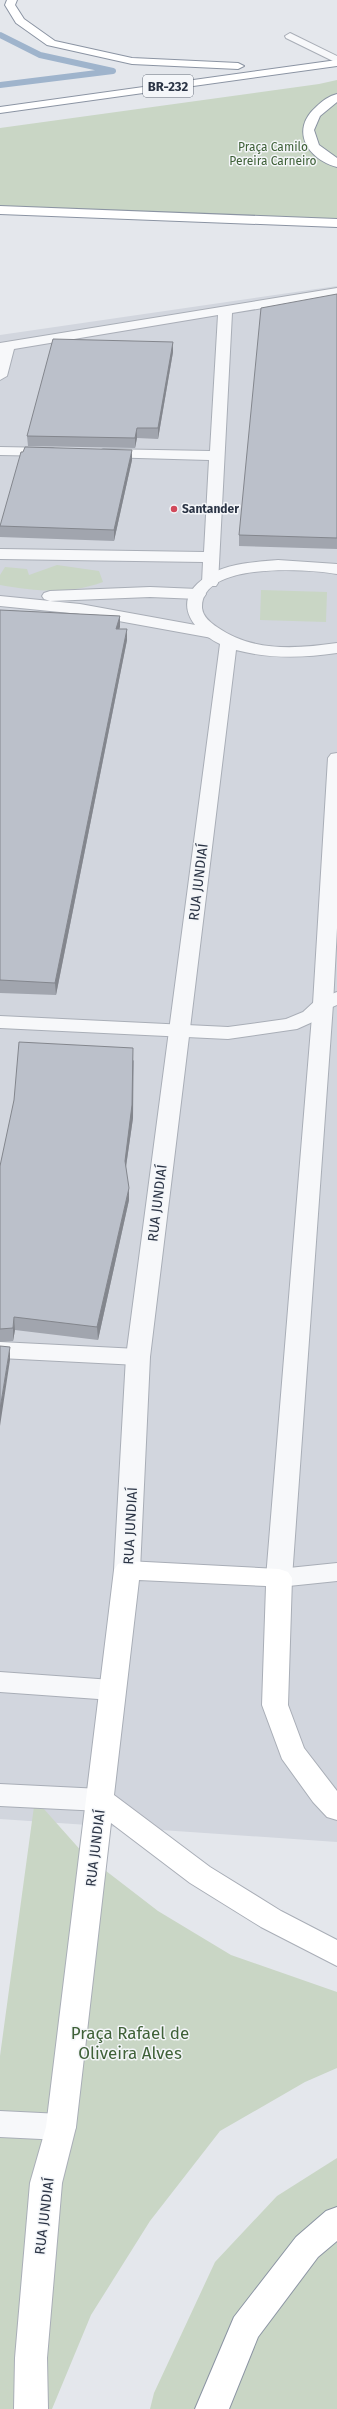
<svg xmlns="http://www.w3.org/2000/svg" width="337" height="2409" viewBox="0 0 337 2409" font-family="'Fira Sans',sans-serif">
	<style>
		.built { fill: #d2d6de }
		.green { fill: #c9d6c5 }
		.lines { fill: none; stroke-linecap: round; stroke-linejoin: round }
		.stream { stroke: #9fb4cc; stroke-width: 6 }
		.service-casing { stroke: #a9aeb7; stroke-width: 2 }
		.minor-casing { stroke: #a9aeb7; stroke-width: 2 }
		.tertiary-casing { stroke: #a9aeb7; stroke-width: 2 }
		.secondary-casing { stroke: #a9aeb7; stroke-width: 2 }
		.trunk-casing { stroke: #8b94a3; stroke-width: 2 }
		.service { fill: #f7f8fa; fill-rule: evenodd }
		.minor { fill: #f7f8fa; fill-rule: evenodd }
		.tertiary { fill: #f7f8fa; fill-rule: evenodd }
		.secondary { fill: #fff; fill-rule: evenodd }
		.trunk { fill: #fff; fill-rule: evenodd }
		.wall { fill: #a1a5ae }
		.shaded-wall { fill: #83868d }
		.building { fill: #bbc0ca; stroke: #83868d }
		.poi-dot { fill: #d1495b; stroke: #f4f6f9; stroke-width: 1.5 }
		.labels { text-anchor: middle; stroke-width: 3; stroke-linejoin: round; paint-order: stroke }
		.far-park-label { font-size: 12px; fill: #3f6138; stroke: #f4f6f9 }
		.far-poi-label { font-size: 12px; font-weight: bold; fill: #2b3445; stroke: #f4f6f9; text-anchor: start }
		.shield { fill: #f4f6f9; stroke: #676e7b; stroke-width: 1 }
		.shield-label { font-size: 13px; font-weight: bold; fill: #2b3445 }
		.street-label { font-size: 14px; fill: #2b3445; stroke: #f4f6f9 }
		.near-park-label { font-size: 17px; fill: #3f6138; stroke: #f4f6f9 }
	</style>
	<rect width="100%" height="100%" fill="#e4e7ec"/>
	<path class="built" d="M337,286V1842L0,1819V335Z"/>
	<path class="green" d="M337,80V219L0,207V128L319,84Z
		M57,565L99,571L103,582C67,595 37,591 0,585V575L5,567L27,569L29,575Z
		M261,590L327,592L326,622L260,620Z
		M35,1799L84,1854L158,1911L231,1955L337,1992V2068L305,2082L220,2131L150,2221L91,2315L52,2409H0V2056Z
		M337,2158V2409H150L154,2393L215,2262L277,2196Z"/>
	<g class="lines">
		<path class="stream" d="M0,35L40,55L113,71L0,85"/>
		<g class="service-casing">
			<path id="service" d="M290,33L337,56V63L286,38L285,36Z
				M337,288V296L232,313L218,583L216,586H204L202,583L203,562L0,559V549L204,552L209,460L103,457L96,453L103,449L210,451L218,315L14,349L7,376L0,380V343Z
				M0,447L53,448L60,452L53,456L0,455Z
				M150,587L198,589L204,591L206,594L204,597L198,599L150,597L50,601L44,599L42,596L44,593L50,591Z
				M0,596L80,604L212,628L218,629L220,633L218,637L212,638L80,614L0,606Z
				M337,992V1005L330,1008L317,1020L297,1029L228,1039L0,1028V1016L228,1027L286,1019L303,1012L316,1000Z
				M0,1342L138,1349L146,1352L150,1357L146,1362L138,1365L0,1358Z
				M337,1563V1581L279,1587L270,1584L266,1578L270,1572L279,1569Z
				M0,1672L112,1680L121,1683L125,1690L121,1697L112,1700L0,1692Z
				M0,1784L101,1789L111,1792L115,1800L111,1808L101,1811L0,1806Z"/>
		</g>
		<g class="minor-casing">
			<path id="minor" d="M0,2111L61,2114L72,2118L76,2127L72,2136L61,2140L0,2137Z"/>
		</g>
		<g class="tertiary-casing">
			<path id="tertiary" d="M278,560L337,564V574C309,569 200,561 202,608C203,617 211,623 217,627C252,652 296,649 337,643V653C303,658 270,659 236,650L150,1357L140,1570L136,1576L127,1579L118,1576L114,1570L126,1357L220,644C190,629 171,600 206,577C226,563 255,562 278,560Z
				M337,753V928L333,1004L292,1578L288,1584L279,1587L270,1584L266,1578L313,1004L328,758L331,754Z"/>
		</g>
		<g class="secondary-casing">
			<path id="secondary" d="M127,1561L279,1569L288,1572L292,1578L288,1705L304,1748L337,1791V1820L327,1817L313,1802L282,1759L262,1705L266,1586L139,1580L114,1795L210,1867L281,1911L337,1940V1966L261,1927L190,1883L111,1823L76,2127L62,2183L47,2358L48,2409H14L15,2358L30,2183L46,2127L114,1570L118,1564Z"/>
		</g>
		<g class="trunk-casing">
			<path id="trunk" d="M7,0H17L15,5L24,19L55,41L132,58L238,63L244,66L238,69L132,64L47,45L16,23L5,5Z
				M337,60V66L0,113V107Z
				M337,94V102L320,116L314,130L319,145L337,158V167C307,159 290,130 316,107C322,101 329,96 337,94Z
				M0,206L337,219V227L0,214Z
				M337,2207V2241L318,2257L258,2337L229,2409H195L234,2317L296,2237L326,2211Z"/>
		</g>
		<use href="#service" class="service"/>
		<use href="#minor" class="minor"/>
		<use href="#tertiary" class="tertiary"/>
		<use href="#secondary" class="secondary"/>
		<use href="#trunk" class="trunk"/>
	</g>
	<path class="wall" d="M337,294V549L239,546V535Z
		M173,342V352L158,439L137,438L135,448L28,446L27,436Z
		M132,460L114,541L0,537V525Z
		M0,610L120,616L119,629H127V640L56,995L0,993Z
		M134,1060L133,1118L126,1167L129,1200L98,1340L15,1330L13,1341L0,1342V1166Z"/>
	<path class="shaded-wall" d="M173,342V352L158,439V428Z
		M137,428V438L135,448V438Z
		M132,450V460L114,541V530Z
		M120,616V627L116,640V629Z
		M127,629V640L56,995L55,983Z
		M133,1048V1118L125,1173V1161Z
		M129,1188V1200L98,1340L97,1327Z
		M14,1317L15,1330L13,1341V1328Z
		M10,1347V1360L0,1426V1409Z"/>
	<path class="building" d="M337,294V538L239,535L261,308Z
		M53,339L173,342L158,428H137L135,438L27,436Z
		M25,447L132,450L114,530L0,526L21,452H23Z
		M0,610L120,616L116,629H127L55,983L0,980Z
		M19,1042L133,1048L132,1105L125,1161L129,1188L97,1327L14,1317L13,1328L0,1329V1166L14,1100Z
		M0,1346L10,1347L0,1409Z"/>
	<circle class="poi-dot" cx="174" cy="509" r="4"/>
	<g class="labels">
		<g class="far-park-label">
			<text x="273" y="151">Praça Camilo<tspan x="273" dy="14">Pereira Carneiro</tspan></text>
		</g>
		<g class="far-poi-label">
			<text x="182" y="513">Santander</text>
		</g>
		<rect class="shield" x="143" y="75" width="50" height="22" rx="3"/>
		<g class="shield-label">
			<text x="168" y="91">BR-232</text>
		</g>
		<g class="street-label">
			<text transform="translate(198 882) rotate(-83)" y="5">RUA JUNDIAÍ</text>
			<text transform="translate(157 1203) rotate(-83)" y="5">RUA JUNDIAÍ</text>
			<text transform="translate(130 1526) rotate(-87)" y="5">RUA JUNDIAÍ</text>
			<text transform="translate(95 1848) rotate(-83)" y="5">RUA JUNDIAÍ</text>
			<text transform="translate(44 2216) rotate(-83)" y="5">RUA JUNDIAÍ</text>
		</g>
		<g class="near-park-label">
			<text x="130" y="2039">Praça Rafael de<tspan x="130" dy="20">Oliveira Alves</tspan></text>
		</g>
	</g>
</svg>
